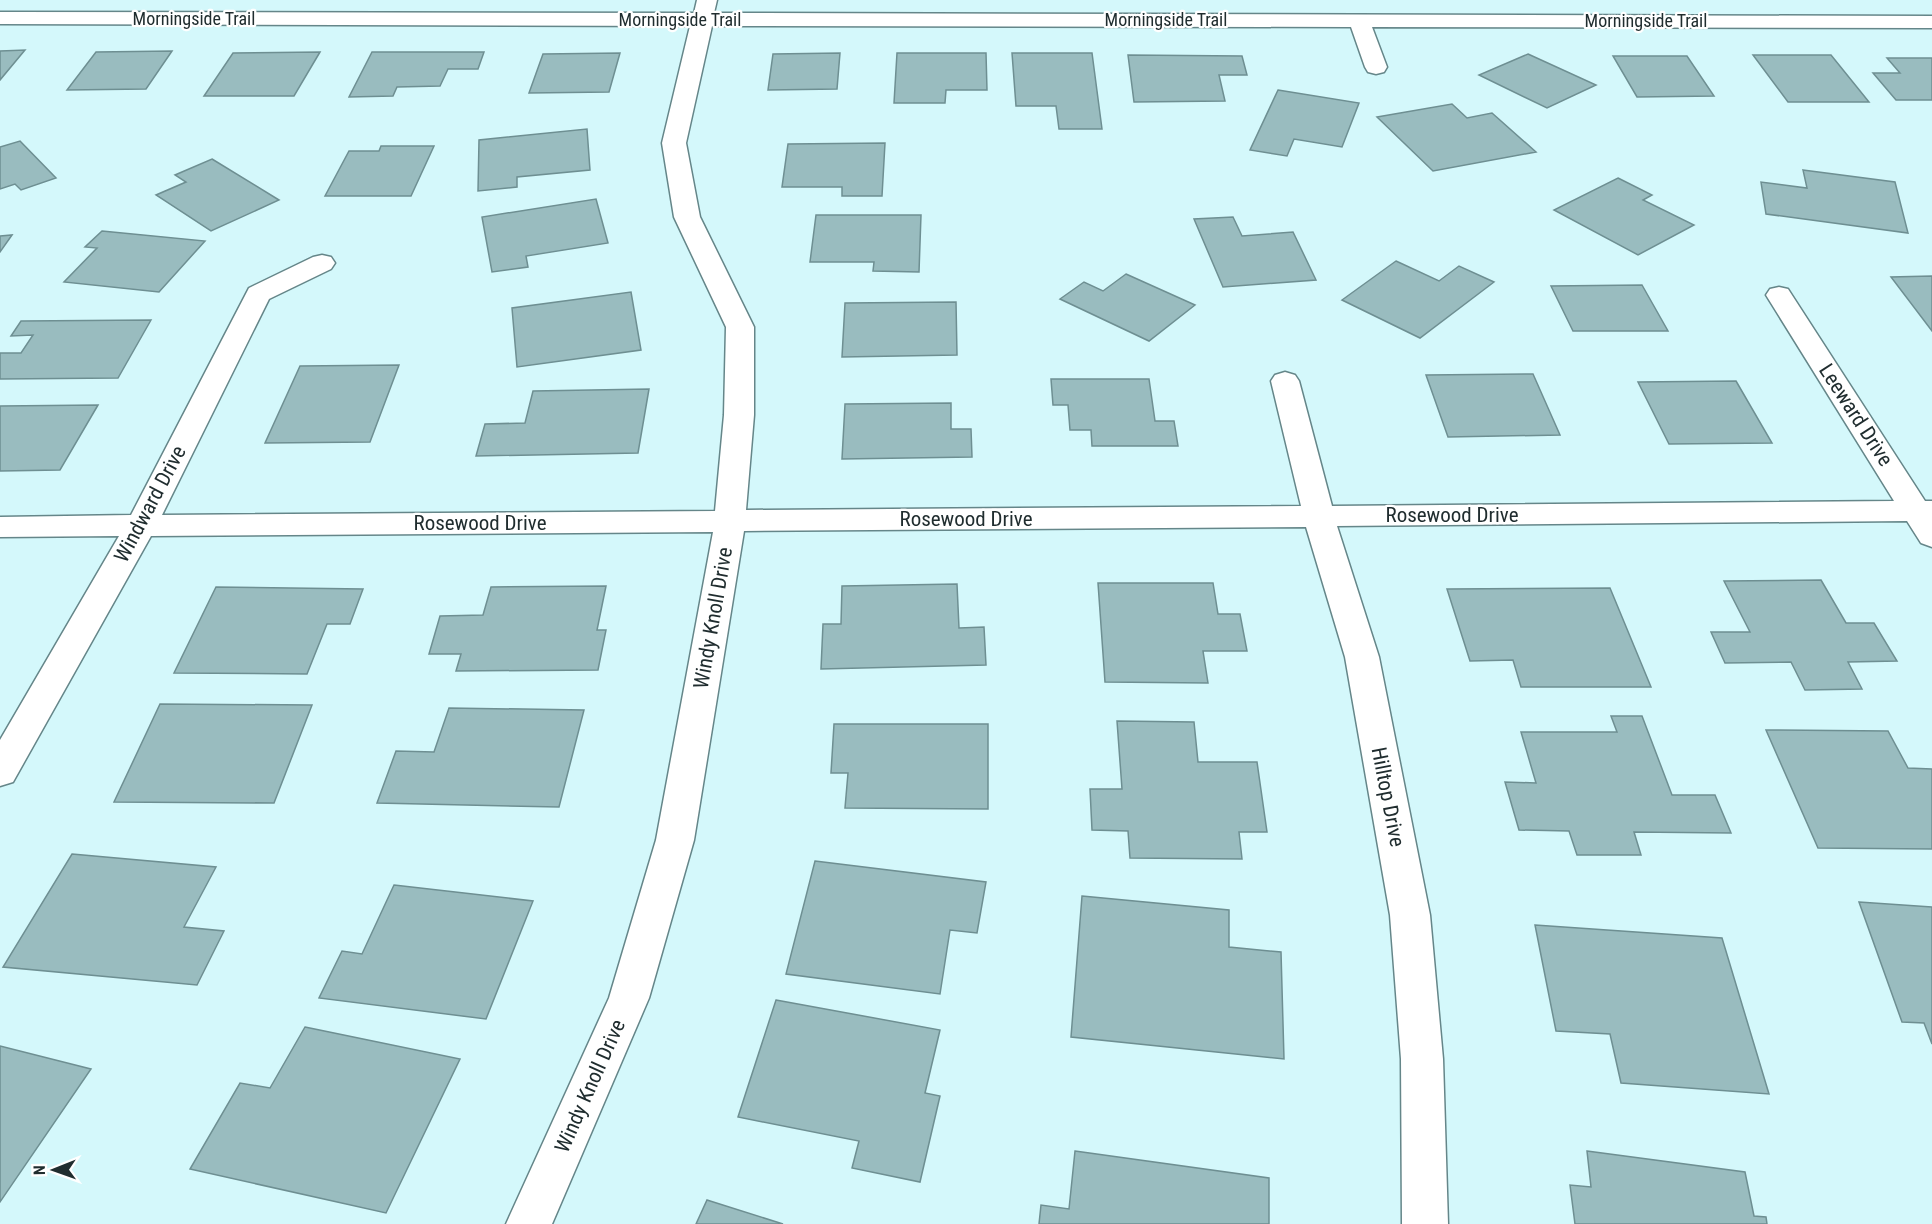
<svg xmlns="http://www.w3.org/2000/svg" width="1932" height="1224" viewBox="0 0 1932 1224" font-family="'Roboto Condensed',sans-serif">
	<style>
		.building { fill: #99bcbf; stroke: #6e8f92; stroke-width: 1.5 }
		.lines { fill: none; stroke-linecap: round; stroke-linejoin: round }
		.minor-casing { stroke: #658689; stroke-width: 3 }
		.minor { fill: #fff; fill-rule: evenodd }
		.labels { text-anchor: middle; stroke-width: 4.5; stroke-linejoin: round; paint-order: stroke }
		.far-street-label { font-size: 18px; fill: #202d2f; stroke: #fff }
		.street-label { font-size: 21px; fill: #202d2f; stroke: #fff }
	</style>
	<rect width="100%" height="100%" fill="#d4f8fb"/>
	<path class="building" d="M25,50L0,80V51Z
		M172,51L146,89L67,90L96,52Z
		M320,52L294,96H204L233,53Z
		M372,52H484L478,69H448L440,86L397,87L393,96L349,97Z
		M620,53L609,92L529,93L543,54Z
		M840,53L837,89L768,90L773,54Z
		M897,53H986L987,90H946L945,103H894Z
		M1012,53H1092L1102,129H1059L1056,106H1016Z
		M1528,54L1596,85L1547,108L1479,75Z
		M1128,55L1242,56L1247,75H1219L1225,101L1134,102Z
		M1753,55H1831L1869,102H1788Z
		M1613,56H1687L1714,96L1637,97Z
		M1887,58H1932V100H1896L1873,73H1900Z
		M1278,90L1359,103L1342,147L1294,139L1287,156L1250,150Z
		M1452,104L1467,118L1492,113L1536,152L1433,171L1377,117Z
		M587,129L590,170L517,177V187L478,191L479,140Z
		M20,141L56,178L21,190L15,184L0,189V147Z
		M885,143L882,196H842V187H782L788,144Z
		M381,146H434L411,196H325L349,151H379Z
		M212,159L279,200L211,231L156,195L186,182L175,175Z
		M1803,170L1895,182L1908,233L1766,214L1761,182L1807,188Z
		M1618,178L1652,195L1643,200L1694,225L1638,255L1554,210Z
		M596,199L608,243L526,256L528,267L492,272L482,217Z
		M816,215H921L919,272L873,271L874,262H810Z
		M1233,217L1242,236L1293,232L1316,280L1223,287L1194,219Z
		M102,231L205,241L159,292L64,282L97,248L85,247Z
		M12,235L0,252V236Z
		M1396,261L1439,281L1459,266L1494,282L1420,338L1342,300Z
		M1126,274L1195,305L1149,341L1060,299L1084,282L1103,291Z
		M1932,276V331L1891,277Z
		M1642,285L1668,331H1573L1551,286Z
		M631,292L641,350L517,367L512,308Z
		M956,302L957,355L842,357L845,303Z
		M151,320L118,378L0,379V353H21L33,335L11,336L21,321Z
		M399,365L370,442L265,443L300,366Z
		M1533,374L1560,435L1448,437L1426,375Z
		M1051,379H1149L1155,421H1174L1178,446H1092L1091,430H1070L1068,405H1053Z
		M1736,381L1772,443L1669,444L1638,382Z
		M649,389L638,453L476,456L485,424L525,423L533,391Z
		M951,403V429H971L972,457L842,459L845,404Z
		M98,405L60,470L0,471V406Z
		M1821,580L1846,623H1874L1897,661L1848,662L1862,689L1805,690L1791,662L1725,663L1711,632H1750L1724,581Z
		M1098,583H1213L1218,614H1240L1247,651H1203L1208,683L1105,682Z
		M957,584L959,628L984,627L986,665L821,669L823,624H841L842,586Z
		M606,586L597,630H606L598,670L456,671L461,654H429L440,616L483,615L491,587Z
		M216,587L363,589L350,624H327L307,674L174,673Z
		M1610,588L1651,687H1521L1513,660L1470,661L1447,589Z
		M160,704L312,705L274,803L114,802Z
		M449,708L584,710L559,807L377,803L396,751L434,752Z
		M1611,716H1642L1672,795H1715L1731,833L1634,832L1641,855H1577L1569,831L1519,830L1505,782L1536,783L1521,732H1617Z
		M1117,721L1194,722L1198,762H1257L1267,832H1239L1242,859L1130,858L1128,831L1092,830L1090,789H1122Z
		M834,724H988V809L845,808L848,773H831Z
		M1766,730L1888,731L1908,768L1932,769V849L1818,848Z
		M72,854L216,867L184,927L224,931L197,985L3,967Z
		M815,861L986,882L977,933L950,930L940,994L786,974Z
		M394,885L533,901L486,1019L319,998L342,951L362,954Z
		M1082,896L1229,910V947L1281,952L1284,1059L1071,1037Z
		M1859,902L1932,907V1044L1924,1023L1902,1022Z
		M1535,925L1722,938L1769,1094L1621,1083L1610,1034L1556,1031Z
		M776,1000L940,1030L925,1093L940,1096L920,1182L852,1168L859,1141L738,1117Z
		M305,1027L460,1059L386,1213L190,1169L240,1083L270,1088Z
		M0,1046L91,1069L0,1202Z
		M1075,1151L1269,1178V1224H1039L1041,1205L1069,1209Z
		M1587,1151L1745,1172L1754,1216L1766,1217L1767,1224H1575L1570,1185L1591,1187Z
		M707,1200L783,1224H696Z"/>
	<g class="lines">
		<g class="minor-casing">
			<path id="minor" d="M697,0H717L714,13L1932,16V28L1372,27L1387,67L1384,72L1376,74L1368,72L1365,67L1351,27L712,26L686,143L700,217L754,327V415L746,510L1301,506L1271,381L1275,375L1285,372L1295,375L1299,381L1332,506L1894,501L1766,295L1770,289L1779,287L1788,289L1925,501H1932V547L1921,543L1907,521L1337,526L1379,657L1430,915L1443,1059L1448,1224H1402L1401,1059L1390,915L1345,657L1306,527L744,531L694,840L649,998L552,1224H506L609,998L656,840L713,532L151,536L13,782L0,786V740L119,536L0,537V517L131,515L249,288L313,257L322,255L331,257L335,263L331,269L269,299L162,515L715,511L724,415L726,327L674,217L662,143L690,26L0,24V12L694,13Z"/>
		</g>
		<use href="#minor" class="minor"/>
	</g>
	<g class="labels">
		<g class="far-street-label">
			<text x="194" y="25">Morningside Trail</text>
			<text x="680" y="26">Morningside Trail</text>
			<text x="1166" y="26">Morningside Trail</text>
			<text x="1646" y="27">Morningside Trail</text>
		</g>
		<g class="street-label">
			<text transform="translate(1856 415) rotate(57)" y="7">Leeward Drive</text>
			<text transform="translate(150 504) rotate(-62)" y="7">Windward Drive</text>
			<text x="1452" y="522">Rosewood Drive</text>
			<text x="966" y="526">Rosewood Drive</text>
			<text x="480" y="530">Rosewood Drive</text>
			<text transform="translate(713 618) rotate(-80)" y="7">Windy Knoll Drive</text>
			<text transform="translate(1388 797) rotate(79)" y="7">Hilltop Drive</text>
			<text transform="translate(590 1086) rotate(-66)" y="7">Windy Knoll Drive</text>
		</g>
	</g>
	<g transform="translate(54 1170) rotate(269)" stroke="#ffffff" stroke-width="4.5" paint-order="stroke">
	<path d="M0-4.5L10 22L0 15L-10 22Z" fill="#202d2f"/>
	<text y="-9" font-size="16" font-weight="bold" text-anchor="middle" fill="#202d2f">N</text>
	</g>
</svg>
